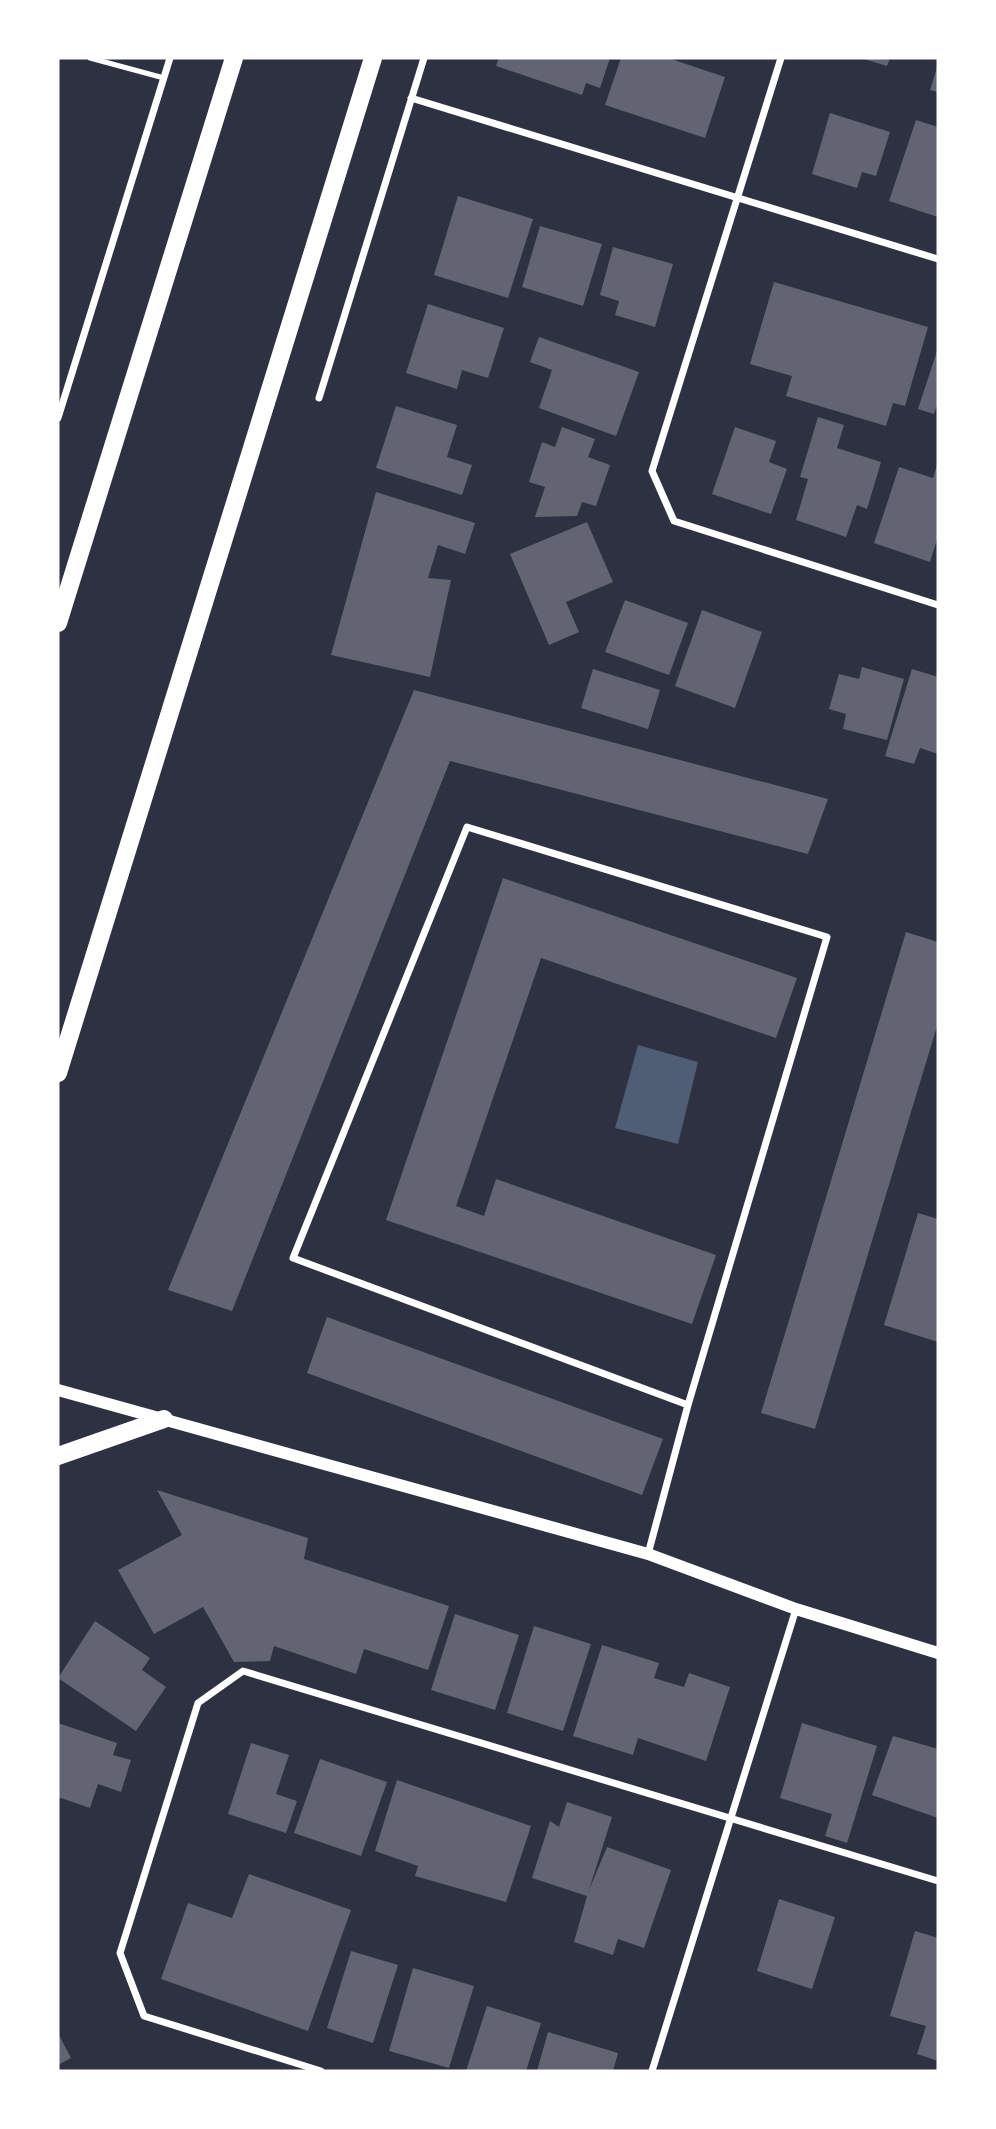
<svg xmlns="http://www.w3.org/2000/svg" width="996" height="2129" viewBox="0 0 996 2129" font-family="'Space Grotesk',sans-serif">
	<style>
		.water { fill: #4f5d75 }
		.building { fill: #626471 }
		.lines { fill: none; stroke-linecap: round; stroke-linejoin: round }
		.service { stroke: #fff; stroke-width: 5 }
		.minor { stroke: #fff; stroke-width: 7 }
		.tertiary { stroke: #fff; stroke-width: 12 }
		.primary { stroke: #fff; stroke-width: 18 }
	</style>
	<rect width="100%" height="100%" fill="#2d3142"/>
	<path class="water" d="M638,1045L698,1062L678,1144L615,1128Z"/>
	<path class="building" d="M499,58H610L600,88L586,83L582,95L496,66Z
		M621,58H668L725,77L705,138L605,105Z
		M861,58H890L887,66Z
		M938,64V92L930,90Z
		M830,113L890,132L876,176L862,172L857,188L812,174Z
		M916,120L938,127V217L889,201Z
		M458,196L533,219L508,298L434,275Z
		M540,226L602,244L583,306L522,287Z
		M613,247L673,264L655,327L615,315L619,301L600,295Z
		M774,282L928,327L905,406L893,403L886,426L786,396L792,376L750,364Z
		M428,304L504,328L488,378L462,370L457,389L406,373Z
		M539,337L639,372L616,436L539,408L552,370L530,362Z
		M938,348V402L934,414L918,409Z
		M396,406L457,425L447,457L472,465L462,495L376,468Z
		M818,417L844,425L837,448L881,462L867,509L857,505L846,537L796,520L808,479L800,477Z
		M562,427L595,439L588,457L610,465L596,506L582,502L577,516L535,517L545,487L529,482L542,442L555,447Z
		M735,427L776,441L769,462L787,469L771,514L712,494Z
		M938,462V536L930,562L874,543L899,467L933,478Z
		M376,492L475,523L465,554L438,545L428,578L451,580L430,677L331,655Z
		M587,522L613,582L566,602L579,632L549,645L510,554Z
		M625,600L688,623L669,675L605,652Z
		M702,610L762,632L735,708L675,686Z
		M862,667L904,679L887,740L843,729L846,714L829,709L839,674L859,679Z
		M593,669L660,690L648,729L581,708Z
		M912,669L938,677V754L920,748L914,764L885,756Z
		M414,690L828,799L808,854L450,761L232,1311L168,1290Z
		M503,878L797,978L776,1038L541,958L456,1206L484,1216L496,1179L716,1255L692,1324L386,1220Z
		M906,932L938,942V1023L815,1429L761,1413Z
		M918,1213L938,1219V1342L884,1325Z
		M327,1317L663,1439L642,1495L307,1373Z
		M157,1490L308,1538L304,1559L449,1606L428,1670L364,1649L356,1674L274,1646L270,1661L234,1662L203,1607L154,1634L118,1570L182,1535Z
		M455,1614L519,1635L495,1710L431,1690Z
		M95,1621L150,1658L142,1670L166,1687L136,1731L58,1678Z
		M534,1626L591,1644L563,1731L507,1713Z
		M602,1645L659,1663L654,1678L684,1687L689,1673L730,1687L706,1761L638,1738L633,1755L573,1736Z
		M58,1723L117,1743L113,1755L131,1760L121,1792L98,1784L90,1808L58,1797Z
		M802,1723L877,1746L847,1843L825,1836L832,1814L780,1798Z
		M893,1736L938,1749V1818L872,1795Z
		M251,1743L289,1755L276,1794L297,1801L286,1833L228,1814Z
		M320,1759L387,1782L361,1856L294,1833Z
		M397,1780L531,1826L506,1902L415,1876L418,1866L375,1851Z
		M567,1802L612,1817L589,1890L607,1847L671,1870L644,1948L618,1939L613,1955L574,1942L587,1896L532,1878L550,1821L559,1827Z
		M249,1874L351,1910L308,2031L161,1979L188,1903L232,1918Z
		M779,1899L835,1917L812,1989L757,1971Z
		M915,1931L938,1938V2061L917,2054L926,2026L890,2016Z
		M351,1951L398,1965L373,2043L327,2028Z
		M413,1968L474,1986L449,2068L389,2051Z
		M487,2006L541,2023L526,2071H466Z
		M548,2032L618,2053L613,2071H537Z
		M58,2033L71,2058L58,2065Z"/>
	<g class="lines">
		<path class="service" d="M90,58L164,78"/>
		<path class="minor" d="M781,58L652,471L674,521L938,605
			M411,98L938,259
			M319,398L424,58
			M58,418L170,58
			M648,1554L688,1405L827,937L467,827L293,1258L688,1405
			M321,2071L144,2016L120,1953L198,1703L243,1671L938,1881
			M652,2071L796,1609"/>
		<path class="tertiary" d="M58,1390L648,1554L796,1609L938,1653"/>
		<path class="primary" d="M58,623L234,58
			M58,1073L373,58
			M58,1456L164,1419"/>
	</g>
	<rect width="996" height="2129" fill="none" stroke="#ffffff" stroke-width="119"/>
</svg>
